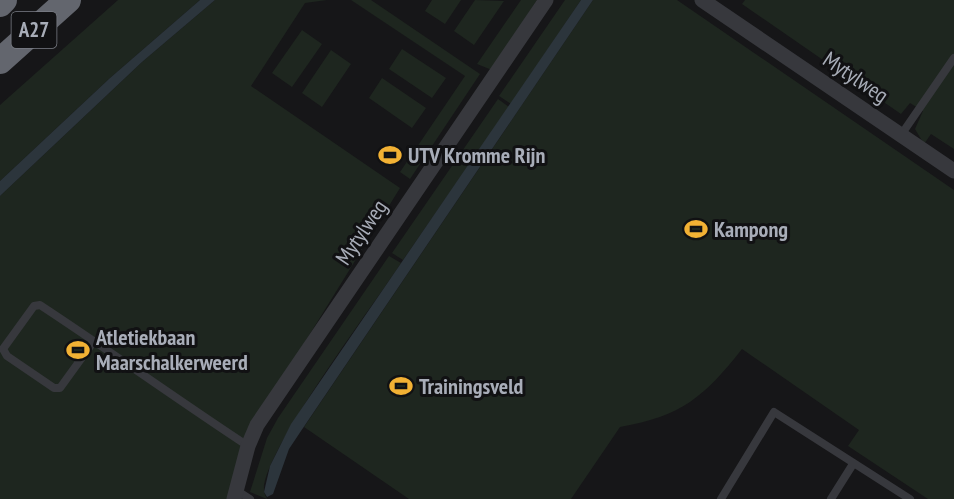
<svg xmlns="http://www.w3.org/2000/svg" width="954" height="499" viewBox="0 0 954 499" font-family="'PT Sans Narrow',sans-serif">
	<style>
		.green { fill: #1e261f }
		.water { fill: #2c353c }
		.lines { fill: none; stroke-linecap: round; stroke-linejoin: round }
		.service { stroke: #37383d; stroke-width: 8 }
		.minor { stroke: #37383d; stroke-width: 15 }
		.motorway { stroke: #63666e; stroke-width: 26 }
		.labels { text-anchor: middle; stroke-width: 6; stroke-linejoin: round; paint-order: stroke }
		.shield { fill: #111113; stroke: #7b7e86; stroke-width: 1.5 }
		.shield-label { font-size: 21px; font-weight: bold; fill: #a8adb8 }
		.street-label { font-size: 22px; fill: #a8adb8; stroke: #111113 }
		.poi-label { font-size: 22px; font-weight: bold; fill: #a8adb8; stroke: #111113; text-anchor: start }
	</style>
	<rect width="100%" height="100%" fill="#161618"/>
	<path class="green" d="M118,0H200L110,78L0,181V105Z
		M215,0H327L305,3L251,86L400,188L266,405L230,499H0V196L142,62Z
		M351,0H371L480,74L410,179L400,172L465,76Z
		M432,0H461L445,24L425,11Z
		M475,0L504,1L474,45L454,31Z
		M521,0H537L492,70L477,64Z
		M565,0H581L511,104L499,96Z
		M593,0H677L954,190V499H928L848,446L859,430L742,349C704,397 682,416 620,427L571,499H409L304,427Z
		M745,0H954V149L931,134L924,144L915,129L923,111L910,103L901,114L742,4Z
		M302,30L322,44L292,87L272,73Z
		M402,49L446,78L432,98L389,69Z
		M331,50L351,64L322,107L302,93Z
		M382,78L426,108L412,128L369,98Z
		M498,99L509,107L403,260L392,253Z
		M389,256L401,263C376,302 260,455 264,491C264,494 266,496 267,499L250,492L267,438L278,418Z"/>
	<path class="water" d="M200,0H215L142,62L0,196V181L110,78Z
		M581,0H593L301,431L289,449L273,494L267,497L264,492L270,466L291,424Z"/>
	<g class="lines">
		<path class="service" d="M901,135L954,58
			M94,341L60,388H54L7,356L3,349L34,306L40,305C110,351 178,400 248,446
			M236,490L250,499
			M721,499L774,412L910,499
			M831,499L853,464"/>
		<path class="minor" d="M702,0L954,171
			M234,499L248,446L257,425L546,0"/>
		<path class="motorway" d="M0,4L4,0
			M0,61L68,0"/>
	</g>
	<defs>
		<g id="stadium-bare" transform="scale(1.8)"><path d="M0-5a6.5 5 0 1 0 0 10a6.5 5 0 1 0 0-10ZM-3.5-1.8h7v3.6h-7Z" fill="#f2b134" stroke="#111113" stroke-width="2.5" paint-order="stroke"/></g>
	</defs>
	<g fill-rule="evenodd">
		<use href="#stadium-bare" x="390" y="155"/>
		<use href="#stadium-bare" x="696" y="229"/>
		<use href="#stadium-bare" x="78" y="350"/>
		<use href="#stadium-bare" x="401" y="386"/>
	</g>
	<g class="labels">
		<rect class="shield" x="11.5" y="12" width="45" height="36" rx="4.5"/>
		<g class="shield-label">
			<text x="34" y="37">A27</text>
		</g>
		<g class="street-label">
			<text transform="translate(856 77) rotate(34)" y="8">Mytylweg</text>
			<text transform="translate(361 232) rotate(-56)" y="8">Mytylweg</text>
		</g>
		<g class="poi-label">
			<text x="408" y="163">UTV Kromme Rijn</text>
			<text x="714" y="237">Kampong</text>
			<text x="96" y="345">Atletiekbaan<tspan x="96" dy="25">Maarschalkerweerd</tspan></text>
			<text x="419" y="394">Trainingsveld</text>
		</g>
	</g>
</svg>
